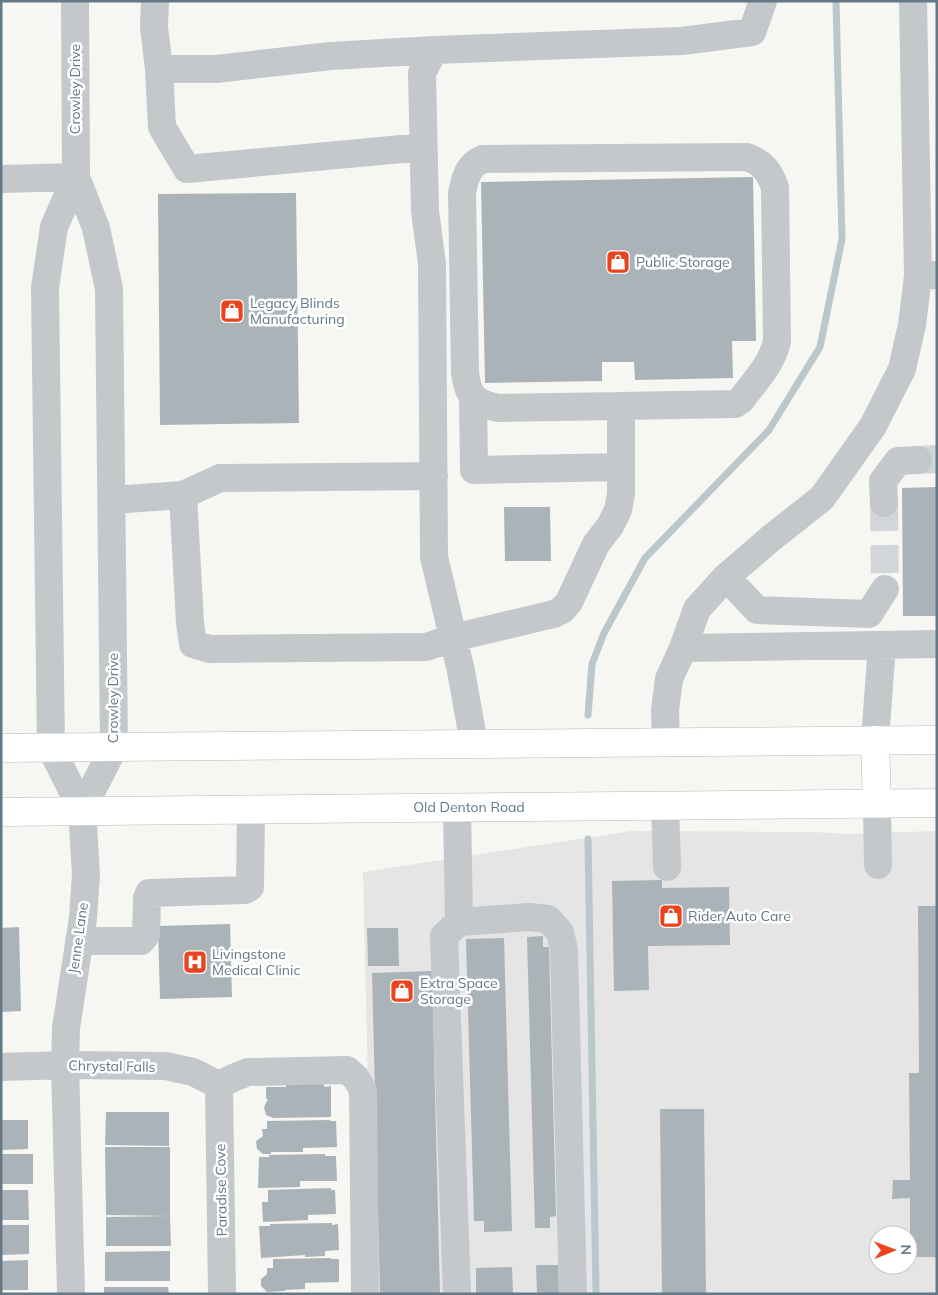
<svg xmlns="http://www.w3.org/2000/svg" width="938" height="1295" viewBox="0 0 938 1295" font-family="Mulish,sans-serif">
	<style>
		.built { fill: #e4e5e4; fill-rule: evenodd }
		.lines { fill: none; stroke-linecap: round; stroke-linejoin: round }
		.stream { stroke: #bac7cb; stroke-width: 7 }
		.building { fill: #aab3b8 }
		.minor-tunnel { stroke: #d2d6d8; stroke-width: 28; stroke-dasharray: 28 14; stroke-linecap: butt }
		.major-casing { stroke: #b5babd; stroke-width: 29 }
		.minor { stroke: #c4c8cb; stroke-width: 28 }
		.major { stroke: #fff; stroke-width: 28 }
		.labels { text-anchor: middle; stroke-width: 5; stroke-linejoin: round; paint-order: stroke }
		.street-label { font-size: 14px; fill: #647885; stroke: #fff }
		.poi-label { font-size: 14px; fill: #647885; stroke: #fff; text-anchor: start }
	</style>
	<rect width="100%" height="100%" fill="#f6f6f3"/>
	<path class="built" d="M632,831L814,832L847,834L937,831V1294H373L363,872ZM878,1235H908V1265H878Z"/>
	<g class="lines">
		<path class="stream" d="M588,715L592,664L604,633L645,558L769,430L820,347L842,239L836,1
			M588,839L596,1294"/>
	</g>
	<path class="building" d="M753,177L756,341H732L733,378L635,380L634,362H602V381L485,383L481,182Z
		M296,193L299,423L160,425L158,194Z
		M937,487V616H903L902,488Z
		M504,507H550L551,561H505Z
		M662,880V888L729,887L730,945L648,946L649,990L614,991L612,881Z
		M918,906H937V1257H910V1198L892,1199L893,1180H910L909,1073H919Z
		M230,924L232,997L160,999L158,926Z
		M19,927L21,1011L1,1012V928Z
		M367,928H398L399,966H368Z
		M543,936V947H549L556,1216L550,1217V1228H535L527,937Z
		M504,938L512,1231L484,1232V1221H474L466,939Z
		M432,971L440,1294H380L372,973Z
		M286,1082L324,1084V1087L331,1086V1117L273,1118L266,1115L264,1107L268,1099H266V1087H286Z
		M660,1109H704L706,1294H662Z
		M106,1112H169V1146L105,1145Z
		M1,1120H28V1149L1,1150Z
		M330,1120V1121H336L337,1147L303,1148V1152H271V1154H263L257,1149L256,1141L263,1136L262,1129H267V1121Z
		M105,1147H170V1216L106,1215Z
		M1,1154H33V1184H1Z
		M325,1154V1156H336L337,1181H300V1187L258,1188L259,1157H269V1155Z
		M331,1188V1190H335L336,1214L308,1215V1220L263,1222L262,1202H268V1190Z
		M1,1190H28L29,1220H1Z
		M170,1216L171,1246H106V1217Z
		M332,1223V1225L338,1224L339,1250L325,1251V1256L305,1257V1255L261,1258L259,1226H270V1224Z
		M1,1225H29V1254L1,1255Z
		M170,1251V1281H105V1252Z
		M331,1258V1259H339V1282L305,1283V1289L285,1290V1291L267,1292L261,1286V1279L267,1274V1268H273V1259Z
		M28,1260V1290H1V1261Z
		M536,1265H558L559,1294H537Z
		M512,1267L513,1294H476V1268Z
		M104,1287H168L169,1294H104Z"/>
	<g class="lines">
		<path class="minor-tunnel" d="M918,460L937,459
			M884,503L885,589"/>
		<g class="major-casing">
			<path id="major" d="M875,740L877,804
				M1,748L937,740
				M1,812L937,803"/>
		</g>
		<path class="minor" d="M75,1L76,177L96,228L109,289L114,747L82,810
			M155,1L154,27L159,69H216L331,56L434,50
			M913,1L918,276L937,275
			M159,69L162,127L187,169L423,147
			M1,179L76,177
			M473,397L474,470L621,467
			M183,495L190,623L193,644L210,649L426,647L453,638L554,614L562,610L569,602L596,544L610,526L618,510L621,494V406L498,408C475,403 468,397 465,373L462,193C465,178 468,165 483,159L747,157C763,163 770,172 775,188L777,341C772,364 755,381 741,400L735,404L621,406
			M112,500L183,495L220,478L434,476
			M884,503L883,481L898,461L918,460
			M726,577L757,610L869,614L885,589
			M683,648L697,609L726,577L770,539L822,498L873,426L902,369L912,325L918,276
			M875,740L882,645
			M666,742L665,710L669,679L683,648L937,644
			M474,744L461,671L434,557L432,264L425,211L422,73L434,50L682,41L752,32L763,1
			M877,804L878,865
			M665,806L667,867
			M457,807L459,922
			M79,941H141L146,935L147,898L149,893L245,890L250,887L251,809
			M1,1067L65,1065L166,1066L193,1072L219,1085
			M219,1085L233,1078L248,1072L347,1070L356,1078L363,1090L365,1294
			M219,1085L222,1294
			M71,1294L65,1065L66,1028L83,918L86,874L82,810L51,748L45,288L54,227L76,177
			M457,1294L444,936L459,922L529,917L548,919L560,932L564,950L573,1294"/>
		<use href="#major" class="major"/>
	</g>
	<defs>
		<g id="shop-square" transform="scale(1.25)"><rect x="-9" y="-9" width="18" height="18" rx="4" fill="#e94320" stroke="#fff"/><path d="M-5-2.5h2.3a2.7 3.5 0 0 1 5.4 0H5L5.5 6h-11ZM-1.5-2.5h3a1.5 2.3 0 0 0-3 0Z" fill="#fff"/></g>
		<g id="hospital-square" transform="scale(1.25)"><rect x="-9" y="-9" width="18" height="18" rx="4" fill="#e94320" stroke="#fff"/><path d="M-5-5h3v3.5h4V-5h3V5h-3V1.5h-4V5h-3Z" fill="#fff"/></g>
	</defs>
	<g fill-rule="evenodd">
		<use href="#shop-square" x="618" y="262"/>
		<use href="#shop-square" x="232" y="311"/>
		<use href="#shop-square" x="671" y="916"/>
		<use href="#hospital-square" x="195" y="962"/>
		<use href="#shop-square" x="402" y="991"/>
	</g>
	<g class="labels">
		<g class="street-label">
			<text transform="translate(75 89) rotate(-90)" y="5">Crowley Drive</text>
			<text transform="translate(113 698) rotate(-90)" y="5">Crowley Drive</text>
			<text x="469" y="812">Old Denton Road</text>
			<text transform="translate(78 938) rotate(-82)" y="5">Jenne Lane</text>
			<text transform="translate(112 1066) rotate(1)" y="5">Chrystal Falls</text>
			<text transform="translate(221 1190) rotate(-91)" y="5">Paradise Cove</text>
		</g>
		<g class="poi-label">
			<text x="636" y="267">Public Storage</text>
			<text x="250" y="308">Legacy Blinds<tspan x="250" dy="16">Manufacturing</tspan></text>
			<text x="688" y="921">Rider Auto Care</text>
			<text x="212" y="959">Livingstone<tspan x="212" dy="16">Medical Clinic</tspan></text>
			<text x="420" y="988">Extra Space<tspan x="420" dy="16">Storage</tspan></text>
		</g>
	</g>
	<rect width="938" height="1295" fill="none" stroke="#647885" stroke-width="5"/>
	<g transform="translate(893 1250) rotate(89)"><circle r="24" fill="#ffffff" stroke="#c1c9ce"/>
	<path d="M0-4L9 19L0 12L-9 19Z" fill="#e94320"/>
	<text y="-8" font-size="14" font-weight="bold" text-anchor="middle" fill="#647885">N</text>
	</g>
</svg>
